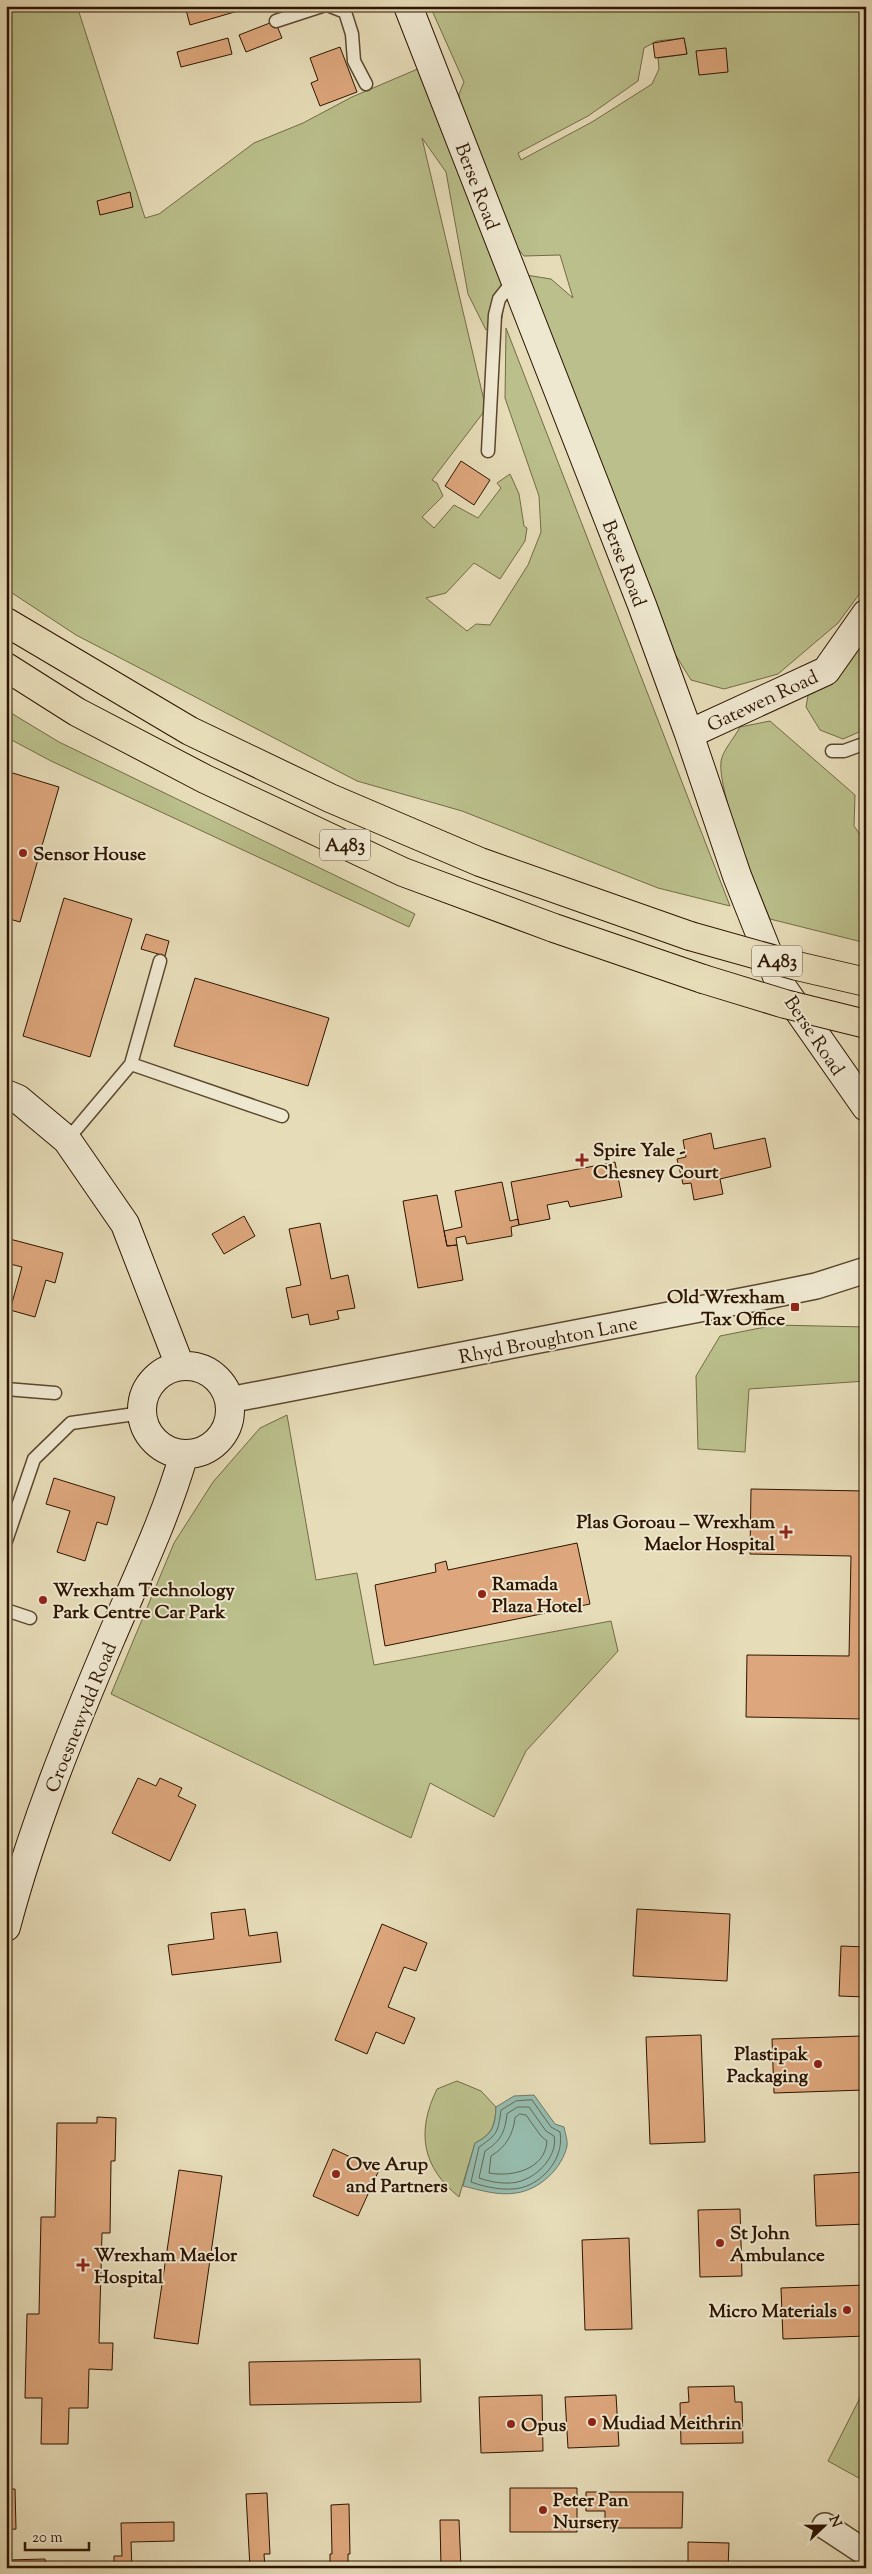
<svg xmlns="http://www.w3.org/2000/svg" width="872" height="2574" viewBox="0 0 872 2574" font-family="'Sorts Mill Goudy',serif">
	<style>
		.green { fill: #babf8b; stroke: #746a46; fill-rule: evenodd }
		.water { fill: #96bcae; stroke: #6c7968 }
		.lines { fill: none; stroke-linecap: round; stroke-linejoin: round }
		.shore { stroke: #626857; stroke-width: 1 }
		.building { fill: #dda67c; stroke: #2d1500 }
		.lane-casing { stroke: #5b472e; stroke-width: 15 }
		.street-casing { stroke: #5b472e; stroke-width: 28 }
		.secondary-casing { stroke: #2d1500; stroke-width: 30 }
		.highway-casing { stroke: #2d1500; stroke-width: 30 }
		.lane { stroke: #efe8d1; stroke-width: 12 }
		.street { stroke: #efe8d1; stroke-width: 25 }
		.secondary { stroke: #efe8d1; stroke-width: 28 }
		.highway { stroke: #e6dcb8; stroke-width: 28 }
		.highway-bridge-casing { stroke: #2d1500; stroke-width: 30; stroke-linecap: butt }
		.highway-bridge { stroke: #e6dcb8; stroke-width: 28 }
		.poi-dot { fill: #8f2418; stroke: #efe8d1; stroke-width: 2 }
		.labels { text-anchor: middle; stroke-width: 4; stroke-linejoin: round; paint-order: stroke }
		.shield { fill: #efe8d1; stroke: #67543f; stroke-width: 1 }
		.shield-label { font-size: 18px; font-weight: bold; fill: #2d1500 }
		.street-label { font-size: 19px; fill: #2d1500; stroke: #efe8d1 }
		.poi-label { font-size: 19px; font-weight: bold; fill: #2d1500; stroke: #efe8d1; text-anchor: start }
	</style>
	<rect width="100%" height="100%" fill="#e6dcb8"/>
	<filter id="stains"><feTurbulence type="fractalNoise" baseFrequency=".004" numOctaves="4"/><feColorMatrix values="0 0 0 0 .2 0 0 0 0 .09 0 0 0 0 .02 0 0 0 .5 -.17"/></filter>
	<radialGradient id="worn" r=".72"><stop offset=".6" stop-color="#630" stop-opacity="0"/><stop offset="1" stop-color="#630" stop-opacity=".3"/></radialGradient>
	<path class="green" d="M6,6H77L145,218L159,214L254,143L303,123L352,97L427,65L507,278L502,318L486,330L468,294L446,172L422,138L486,409L432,480L437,483L443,496L422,517L434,528L454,505L478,518L501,488L497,483L510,474L519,494L524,526L527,528L525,541L500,579L474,563L446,593L426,598L467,631L476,624L490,625L528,565L541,532L539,496L505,398L506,328L730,906L658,888L462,811L357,781L76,635L6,589Z
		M430,6H866V585L838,623L778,674L724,689L691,680L667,641L526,275L551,279L573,298L560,255L524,256L506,234L461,124L459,94L464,82ZM684,38L687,54L658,58L659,69L652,84L592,122L521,160L518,153L588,116L638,81L644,48L657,41Z
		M866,637V729L843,739L820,730L806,707L810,684Z
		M6,710L59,742L415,914L409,927L51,761L6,737Z
		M770,721L855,795L854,826L861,836L866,835V943L770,919C757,888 717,791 721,761C723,750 735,737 740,727Z
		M775,1325L866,1327V1381L749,1389L745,1452L698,1449L696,1376L720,1336Z
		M287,1415L316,1580L357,1573L374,1665L611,1621L618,1651L526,1751L494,1817L430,1783L411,1838L111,1694L174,1543L213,1482L260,1428Z
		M457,2081L481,2091L496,2107C495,2126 492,2134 475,2143L459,2197C422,2167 416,2132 437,2089Z
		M866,2386V2482L828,2461Z"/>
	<path class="water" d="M534,2095L555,2124L564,2127C565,2133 568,2140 567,2146C562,2169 539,2190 516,2193C498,2196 480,2190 463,2186L475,2143C493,2134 495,2126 496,2107L514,2096Z"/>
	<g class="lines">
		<path class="shore" d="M532,2100L551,2127L560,2132C564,2154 549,2176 529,2185C512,2193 488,2188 471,2182L479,2147C498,2134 498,2132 501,2110L516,2101Z
			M518,2107H529L546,2131L554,2136C558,2153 541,2173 526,2179C513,2186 493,2183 479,2178L485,2151C501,2141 505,2132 507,2114Z
			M520,2114L526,2115L541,2136L547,2141C545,2170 512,2177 489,2173L491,2156C506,2147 513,2135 515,2118Z"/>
	</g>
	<path class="building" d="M185,6H255L190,25Z
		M275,21L282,38L246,52L239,35Z
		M228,38L232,54L181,67L177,52Z
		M684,38L687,54L655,58L653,43Z
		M340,47L357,92L320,106L311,83L318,80L310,58Z
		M726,48L728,72L699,75L696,51Z
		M130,192L133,207L100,215L97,201Z
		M461,461L490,480L474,505L445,486Z
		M6,771L59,787L20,922L6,918Z
		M64,898L132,919L90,1057L23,1036Z
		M146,934L169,941L165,956L141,949Z
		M195,978L329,1018L308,1086L174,1046Z
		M711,1133L714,1149L765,1138L771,1167L720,1179L723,1194L694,1200L691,1183L683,1184L677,1159L686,1157L683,1140Z
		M615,1162L622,1197L570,1207L568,1201L547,1205L550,1219L519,1225L511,1182Z
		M502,1182L510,1221L518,1219L519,1225L511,1227L512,1236L467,1244L465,1236L456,1238L457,1245L447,1246L444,1231L462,1227L455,1191Z
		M437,1195L447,1246L457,1245L463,1280L418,1288L403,1201Z
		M244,1216L255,1236L224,1254L212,1234Z
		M320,1223L331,1279L348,1275L355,1308L337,1311L339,1319L310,1325L308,1314L292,1318L286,1288L301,1285L289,1229Z
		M6,1238L63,1253L55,1283L46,1280L35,1317L10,1310L22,1267L6,1263Z
		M54,1478L115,1497L107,1525L97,1522L85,1561L57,1552L70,1511L46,1504Z
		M751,1489L866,1491V1719L746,1717L747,1655L849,1656L851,1556L750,1554Z
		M577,1543L590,1604L385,1646L375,1585L436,1572L435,1564L446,1561L448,1570Z
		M138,1778L156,1786L160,1778L182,1788L178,1796L196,1805L170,1861L112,1833Z
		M245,1909L249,1936L277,1932L281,1962L172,1975L168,1945L214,1939L211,1913Z
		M637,1909L730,1914L727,1981L633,1976Z
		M382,1924L427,1943L416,1971L404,1967L388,2007L415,2018L404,2044L376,2032L367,2054L335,2040Z
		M841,1946L866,1947V1997L839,1996Z
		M701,2035L705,2142L650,2144L646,2037Z
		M862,2036L864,2090L774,2093L772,2039Z
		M97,2117L116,2118L115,2161H111L110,2233H102L99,2343H113L112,2370L89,2369L88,2408H69L68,2444H41L42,2398H25L27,2314H39L41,2217H55L57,2123H97Z
		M333,2149L379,2170L358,2216L313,2196Z
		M179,2170L222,2176L198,2344L154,2338Z
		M866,2172V2224L816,2226L814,2175Z
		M740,2209L742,2276L700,2277L698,2210Z
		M629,2238L632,2329L585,2330L582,2240Z
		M866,2285V2336L783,2339L781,2288Z
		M420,2359L421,2402L250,2405L249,2362Z
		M734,2386L735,2402H742L743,2443L681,2444L680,2403L689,2402L688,2387Z
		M542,2395L543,2451L481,2453L479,2397Z
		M616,2395L619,2446L568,2448L565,2397Z
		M510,2488H577V2532H510Z
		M6,2489H15L16,2529L6,2530Z
		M586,2492H683L682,2528H605V2511H586Z
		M267,2493L270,2554H264L265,2568H250L246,2494Z
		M349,2504L350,2554H348V2568H330V2554H332L331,2505Z
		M440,2520H459L461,2568H441Z
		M174,2522V2541L131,2542L132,2568H114V2556H122L121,2523Z
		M688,2542L729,2543L728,2568H688Z
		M45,2559L46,2568H6V2560Z"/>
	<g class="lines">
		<g class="lane-casing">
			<path id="lane" d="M330,6L345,12L352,34L354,61L366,84
				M276,21L322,6
				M488,451L495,315L499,299L514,280
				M832,751H844L866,743
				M131,1064L282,1116
				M67,1140L131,1064L160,961
				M6,1389L55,1393
				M6,1541L34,1459L71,1423L142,1413
				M6,1610L30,1618"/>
		</g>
		<g class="street-casing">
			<path id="street" d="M229,1400L762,1297L816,1286L866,1270
				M825,2526L866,2553"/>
		</g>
		<g class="secondary-casing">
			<path id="secondary" d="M408,6L642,605L689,734L737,876L780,984L866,1107
				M689,734L826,671L866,614
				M6,1094L18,1099L67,1140L125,1224L180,1366
				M142 1410a44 44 0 1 1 88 0a44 44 0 1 1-88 0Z
				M6,1927C32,1828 71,1732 111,1638C137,1577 166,1517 184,1454"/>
		</g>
		<g class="highway-casing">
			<path id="highway" d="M6,622L190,731L330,798L480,862L690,936
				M6,667L77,712L205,779L403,872L554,928L703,979"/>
		</g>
		<use href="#lane" class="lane"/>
		<use href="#street" class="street"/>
		<use href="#secondary" class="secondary"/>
		<use href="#highway" class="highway"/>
		<g class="highway-bridge-casing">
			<path id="highway-bridge" d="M690,936L797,966L866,982
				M703,979L785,1004L866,1024"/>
		</g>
		<use href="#highway-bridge" class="highway-bridge"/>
	</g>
	<g class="poi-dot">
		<circle cx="23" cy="853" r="5"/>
		<path d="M579.5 1152.5h5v5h5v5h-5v5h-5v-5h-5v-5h5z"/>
		<rect x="790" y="1302" width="10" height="10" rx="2.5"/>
		<path d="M783.5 1524.5h5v5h5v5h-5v5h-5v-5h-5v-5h5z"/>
		<circle cx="482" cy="1594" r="5"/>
		<circle cx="43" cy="1600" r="5"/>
		<circle cx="818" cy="2064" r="5"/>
		<circle cx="336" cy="2174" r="5"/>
		<circle cx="720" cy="2243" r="5"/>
		<path d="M80.5 2257.5h5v5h5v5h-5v5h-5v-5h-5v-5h5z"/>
		<circle cx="847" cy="2310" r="5"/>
		<circle cx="592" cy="2422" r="5"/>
		<circle cx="511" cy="2424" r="5"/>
		<circle cx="543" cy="2510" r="5"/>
	</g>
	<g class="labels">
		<g class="shield">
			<rect x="320" y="829.5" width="50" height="31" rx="4"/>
			<rect x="752" y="945.5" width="50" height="31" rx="4"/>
		</g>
		<g class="shield-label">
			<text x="345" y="851">A483</text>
			<text x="777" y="967">A483</text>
		</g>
		<g class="street-label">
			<text transform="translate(478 186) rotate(69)" y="7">Berse Road</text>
			<text transform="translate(625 563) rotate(69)" y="7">Berse Road</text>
			<text transform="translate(762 700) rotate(-25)" y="7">Gatewen Road</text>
			<text transform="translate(815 1035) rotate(56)" y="7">Berse Road</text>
			<text transform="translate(548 1339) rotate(-11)" y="7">Rhyd Broughton Lane</text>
			<text transform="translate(80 1717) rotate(-68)" y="7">Croesnewydd Road</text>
		</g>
		<g class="poi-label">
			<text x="33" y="860">Sensor House</text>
			<text x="593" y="1156">Spire Yale -<tspan x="593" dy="22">Chesney Court</tspan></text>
			<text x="785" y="1303" text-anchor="end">Old Wrexham<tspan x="785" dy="22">Tax Office</tspan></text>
			<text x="775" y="1528" text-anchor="end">Plas Goroau – Wrexham<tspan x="775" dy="22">Maelor Hospital</tspan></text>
			<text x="492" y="1590">Ramada<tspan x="492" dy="22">Plaza Hotel</tspan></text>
			<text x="53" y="1596">Wrexham Technology<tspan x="53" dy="22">Park Centre Car Park</tspan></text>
			<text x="808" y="2060" text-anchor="end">Plastipak<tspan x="808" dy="22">Packaging</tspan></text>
			<text x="346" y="2170">Ove Arup<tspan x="346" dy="22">and Partners</tspan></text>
			<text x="730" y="2239">St John<tspan x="730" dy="22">Ambulance</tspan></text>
			<text x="94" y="2261">Wrexham Maelor<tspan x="94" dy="22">Hospital</tspan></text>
			<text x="837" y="2317" text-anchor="end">Micro Materials</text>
			<text x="602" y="2429">Mudiad Meithrin</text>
			<text x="521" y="2431">Opus</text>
			<text x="553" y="2506">Peter Pan<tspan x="553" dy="22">Nursery</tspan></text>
		</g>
	</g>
	<rect width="872" height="2574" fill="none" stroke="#e6dcb8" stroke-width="25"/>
	<rect x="8" y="8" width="857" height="2559" fill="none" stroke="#2d1500" stroke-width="2.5"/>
	<rect x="12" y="12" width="847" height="2549" fill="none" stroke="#2d1500"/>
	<g transform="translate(824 2526) rotate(68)" stroke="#efe8d1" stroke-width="4" paint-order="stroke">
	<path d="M0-4L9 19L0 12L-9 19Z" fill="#2d1500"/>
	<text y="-8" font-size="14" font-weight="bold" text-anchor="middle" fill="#2d1500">N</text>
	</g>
	<path d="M25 2542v8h64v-8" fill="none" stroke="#2d1500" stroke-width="2.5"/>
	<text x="32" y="2542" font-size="15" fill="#2d1500" stroke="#efe8d1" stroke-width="4" paint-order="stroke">20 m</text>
	<rect width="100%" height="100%" filter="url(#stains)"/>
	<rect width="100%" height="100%" fill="url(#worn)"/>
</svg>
